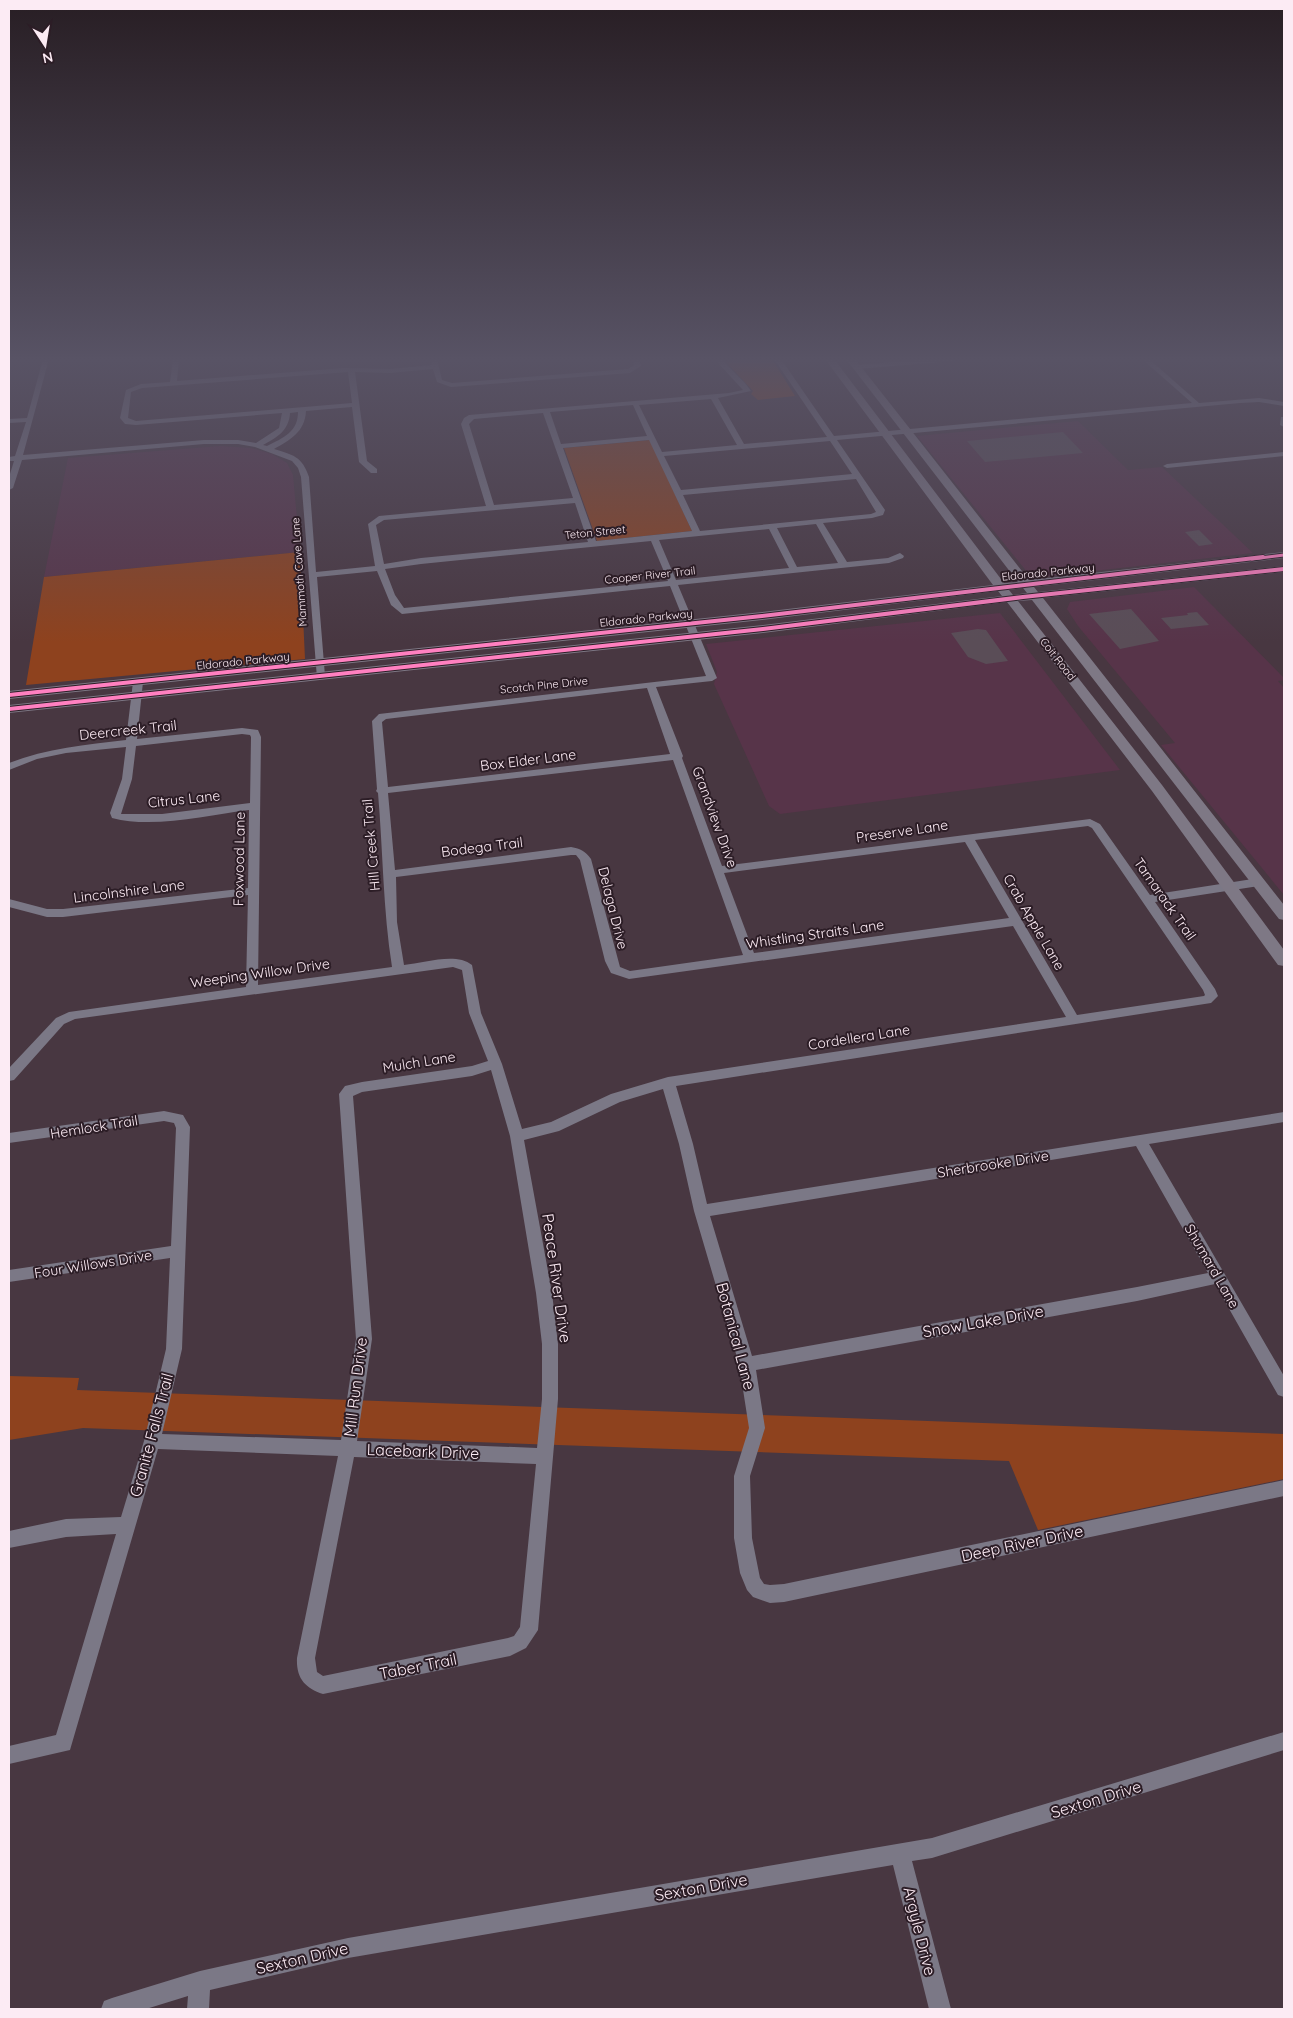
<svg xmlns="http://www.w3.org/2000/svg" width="1293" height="2018" viewBox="0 0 1293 2018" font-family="Quicksand,sans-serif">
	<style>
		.built { fill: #573449 }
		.green { fill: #8e421e }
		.building { fill: #5a4d57 }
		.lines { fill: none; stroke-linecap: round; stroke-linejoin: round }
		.minor { fill: #7b7886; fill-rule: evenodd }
		.major { fill: #7e7885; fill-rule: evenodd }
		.cycleway-far1-casing { stroke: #2c1d26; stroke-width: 5 }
		.cycleway-casing { stroke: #2c1d26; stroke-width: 6 }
		.cycleway-far1 { stroke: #ff80c0; stroke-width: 3 }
		.cycleway { stroke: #ff80c0; stroke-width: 4 }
		.labels { text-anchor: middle; stroke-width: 4; stroke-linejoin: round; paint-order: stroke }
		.far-street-label { font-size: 11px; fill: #fcebf4; stroke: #2c1d26 }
		.street-label { font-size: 14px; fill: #fcebf4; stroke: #2c1d26 }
		.near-street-label { font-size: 16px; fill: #fcebf4; stroke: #2c1d26 }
	</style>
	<rect width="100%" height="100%" fill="#483741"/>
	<path class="built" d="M1078,421L1128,470L1162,467L1253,553L1032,578L917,436Z
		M220,446L251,448L272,454L287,463L293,475L300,552L44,577L68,458Z
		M1194,587L1284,678V680L1278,681L1284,688V895L1161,745L1175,743L1078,626L1067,609L1070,602Z
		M1000,613L1120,770L780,814L769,806L714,684L717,672L706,644Z"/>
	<path class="green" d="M737,359H772L795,396L758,400L751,394L753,391L726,362Z
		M650,440L692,531L597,541L564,448Z
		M300,552L305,659L26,685L44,577Z
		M9,1376L79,1378L77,1390L1284,1434V1479L1038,1530L1009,1461L83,1428L9,1440Z"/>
	<path class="building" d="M1063,432L1083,453L985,462L967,441Z
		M1199,530L1213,544L1199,546L1185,532Z
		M1131,609L1139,618L1159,641L1120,649L1089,614Z
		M1197,612L1209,625L1171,629L1161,618L1188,615L1187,613Z
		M978,629L986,630L1008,661L986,664L968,657L951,633Z"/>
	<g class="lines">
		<path class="minor" d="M43,359H49L23,455L204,440H238L256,443L279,428L282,413L136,425L125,424L120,418L126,390L141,384L170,382L173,359H179L177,381L344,368L390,369L432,365L431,359H437L442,380L452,383L628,369L634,365L633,359H639L641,366L630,373L451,387L437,382L433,369L390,373L355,372L367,461L377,469V473H371L359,462L352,407L306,411C305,432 290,440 274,449C293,455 302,456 309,477L316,572L375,566L368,524L379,516L486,506L461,424L464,418L469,415L729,393L743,390L718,363L719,359H727L724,362L745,383L751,391L718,398L744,444L827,437L774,359H781L834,436L1192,403L1142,359H1149L1199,403L1259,398L1284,402V406L1259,402L1240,403L837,440L885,510L883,515L872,518L823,523L847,562L888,558L900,553L904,556L903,558L889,563L678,585L717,678L712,681L656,687L683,756L682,758L722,866L1090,819L1100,824L1150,895L1259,878L1265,882L1259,886L1155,902L1215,989L1218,996L1211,1003L676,1086L693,1144L707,1204L1284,1112V1122L1149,1144L1284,1376V1397L1278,1395L1215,1284L1137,1301L756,1370L765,1428L750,1476L752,1538L760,1578L764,1584L770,1585L784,1584L1284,1480V1496L784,1602L770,1603L753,1597L747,1590L740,1573L734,1538V1476L749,1428L739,1364L694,1211L679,1144L663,1089L620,1102L559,1131L524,1140L552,1293L558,1344V1399L538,1630L526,1648L510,1656L323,1694C305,1688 296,1678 297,1658L338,1456L158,1449L70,1750L9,1764V1746L56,1735L116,1534L66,1537L9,1548V1531L66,1519L121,1517L144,1441L166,1349L170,1258L9,1282V1270L171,1246L176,1128L174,1123L164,1121L9,1143V1133L164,1111L183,1115L190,1127L182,1349L162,1434L341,1440L356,1339L339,1094L345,1086L362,1082L472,1066L488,1061L469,1013L462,970L453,967L75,1019L64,1024L14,1080L9,1081V1068L56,1018L69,1012L246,987L248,895L63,917H47L9,907V899L47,909H63L248,888L249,810C207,815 154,829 112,818L110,813L122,779L126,747L66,753L37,759L9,770V763C47,748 86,745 126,740L133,682L138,679L143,682L137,739L242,728L258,730L261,737L258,985L392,967C383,910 383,851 378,793L376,791L377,789L372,721L379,714L706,676L670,586L402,614L391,605L377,571L317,577L325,676L320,679L317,678L301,477L298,468L292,461L255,447L238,444H204L22,460L13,488L9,490V477L14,461H9V457L15,456L26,422L9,423V419L27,418ZM348,372L352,403L136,421L128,418L131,392L142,388ZM711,399L737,445L662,452L639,405ZM633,405L647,436L561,444L550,412ZM298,412C298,432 283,438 267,446L263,445C278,437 289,430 290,413ZM543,413L573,498L494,505L469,424L474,419ZM649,440L692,531L596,541L563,448ZM830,441L852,474L681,490L664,456ZM856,479L876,512L871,514L700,531L683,495ZM575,503L588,542L421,558L384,564L376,525L384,520ZM816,524L838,563L797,567L777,528ZM769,529L789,568L676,580L659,540ZM651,541L668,581L404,608L395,595L385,569L421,564ZM647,688L670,754L388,787L382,722L386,719ZM242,734L250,735L251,737L250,803L162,814H121L132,779L136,746ZM673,760L743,955L630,971L620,967L591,859C585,851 581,849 571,847L395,870L388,793ZM1088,826L1092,828L1203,990L1205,995L1204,996L1077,1015L975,840ZM965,842L1009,918L754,953L724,873ZM571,855H576L580,860L605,961L611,973L629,979L1013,926L1066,1017L668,1077L611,1094L551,1122L522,1129L502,1064L481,1013L472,965C456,952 424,963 404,965L397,922L396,877ZM491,1070L510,1136L536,1293L542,1344V1399L537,1448L357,1441L372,1339L353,1096L362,1092L472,1076ZM1136,1146L1208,1273L1137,1287L752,1356L710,1216ZM354,1457L536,1464L520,1627L514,1636L508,1638L323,1676L317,1672L315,1658Z
			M927,359H957L954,361L857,369L854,367L857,365Z
			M1281,417H1284V427L1280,425Z
			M1284,452V456L1167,468L1163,466L1167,464Z
			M1284,1732V1750L932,1858L912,1861L951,2009H929L893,1865L348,1958L210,1990L209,2009H187L188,1996L146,2009H101L104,2001L112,1998L200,1971L348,1938L932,1838Z"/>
		<path class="major" d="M825,359H834L1004,583L1018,582L846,359H855L1029,580L1284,552V558L1034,587L1038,592L1284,566V572L1043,598L1284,905V920L1279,919L1032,600L1018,601L1162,785L1284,950V966L1278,965L1152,791L1007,602L763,633L9,713V705L763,625L1002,596L998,591L762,620L9,699V691L762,612L993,585ZM1023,588L1027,593L1013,595L1009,590Z"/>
		<g class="cycleway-far1-casing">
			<path id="cycleway-far1" d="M1252,559L1284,555"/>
		</g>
		<g class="cycleway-casing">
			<path id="cycleway" d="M9,695L762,616L1263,557
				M9,709L763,629L1023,597L1284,569"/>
		</g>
		<use href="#cycleway-far1" class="cycleway-far1"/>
		<use href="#cycleway" class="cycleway"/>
	</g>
	<linearGradient id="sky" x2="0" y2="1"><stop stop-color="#281e24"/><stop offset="0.56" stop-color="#585365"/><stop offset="1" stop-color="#585365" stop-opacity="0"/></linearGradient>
	<rect width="1293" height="642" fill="url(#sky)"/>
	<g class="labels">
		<g class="far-street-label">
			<text transform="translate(595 532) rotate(-6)" y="4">Teton Street</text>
			<text transform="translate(299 572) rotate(-94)" y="4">Mammoth Cave Lane</text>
			<text transform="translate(1048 572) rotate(-6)" y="4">Eldorado Parkway</text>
			<text transform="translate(650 575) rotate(-6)" y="4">Cooper River Trail</text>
			<text transform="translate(646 618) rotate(-6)" y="4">Eldorado Parkway</text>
			<text transform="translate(1058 659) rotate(52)" y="4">Coit Road</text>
			<text transform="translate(243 661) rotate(-6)" y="4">Eldorado Parkway</text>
			<text transform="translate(544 685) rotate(-6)" y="4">Scotch Pine Drive</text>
		</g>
		<g class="street-label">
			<text transform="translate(128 730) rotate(-6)" y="5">Deercreek Trail</text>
			<text transform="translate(528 760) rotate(-7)" y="5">Box Elder Lane</text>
			<text transform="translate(184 799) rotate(-6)" y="5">Citrus Lane</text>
			<text transform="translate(715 817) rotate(70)" y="5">Grandview Drive</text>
			<text transform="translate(902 831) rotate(-8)" y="5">Preserve Lane</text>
			<text transform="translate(371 845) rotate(-95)" y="5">Hill Creek Trail</text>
			<text transform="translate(482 847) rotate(-7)" y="5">Bodega Trail</text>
			<text transform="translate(239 859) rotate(-89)" y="5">Foxwood Lane</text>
			<text transform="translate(129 891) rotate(-7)" y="5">Lincolnshire Lane</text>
			<text transform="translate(1165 899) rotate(55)" y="5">Tamarack Trail</text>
			<text transform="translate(613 908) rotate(76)" y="5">Delaga Drive</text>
			<text transform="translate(1034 922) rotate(60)" y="5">Crab Apple Lane</text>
			<text transform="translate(815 934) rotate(-8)" y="5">Whistling Straits Lane</text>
			<text transform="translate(260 973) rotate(-8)" y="5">Weeping Willow Drive</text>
			<text transform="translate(859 1037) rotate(-9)" y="5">Cordellera Lane</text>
			<text transform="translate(419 1062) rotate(-9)" y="5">Mulch Lane</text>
			<text transform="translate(94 1127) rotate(-9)" y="5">Hemlock Trail</text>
			<text transform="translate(993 1164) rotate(-9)" y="5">Sherbrooke Drive</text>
			<text transform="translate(93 1264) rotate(-9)" y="5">Four Willows Drive</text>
			<text transform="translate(1212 1266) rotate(60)" y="5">Shumard Lane</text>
		</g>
		<g class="near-street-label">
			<text transform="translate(557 1278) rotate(82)" y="6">Peace River Drive</text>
			<text transform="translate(983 1321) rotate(-10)" y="6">Snow Lake Drive</text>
			<text transform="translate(736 1336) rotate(75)" y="6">Botanical Lane</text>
			<text transform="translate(355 1387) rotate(-83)" y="6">Mill Run Drive</text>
			<text transform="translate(151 1435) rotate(-75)" y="6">Granite Falls Trail</text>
			<text transform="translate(423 1451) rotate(2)" y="6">Lacebark Drive</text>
			<text transform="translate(1022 1543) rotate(-12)" y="6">Deep River Drive</text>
			<text transform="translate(418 1666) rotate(-11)" y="6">Taber Trail</text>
			<text transform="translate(1096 1799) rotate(-17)" y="6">Sexton Drive</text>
			<text transform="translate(701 1887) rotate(-10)" y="6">Sexton Drive</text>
			<text transform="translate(920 1931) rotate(76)" y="6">Argyle Drive</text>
			<text transform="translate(302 1958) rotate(-13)" y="6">Sexton Drive</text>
		</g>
	</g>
	<rect width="1293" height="2018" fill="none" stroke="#fcebf4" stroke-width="20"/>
	<g transform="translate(45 45) rotate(168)" stroke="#2c1d26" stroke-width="4" paint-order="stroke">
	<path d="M0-4L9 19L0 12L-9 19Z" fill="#fcebf4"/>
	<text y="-8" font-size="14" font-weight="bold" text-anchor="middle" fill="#fcebf4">N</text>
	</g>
</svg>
